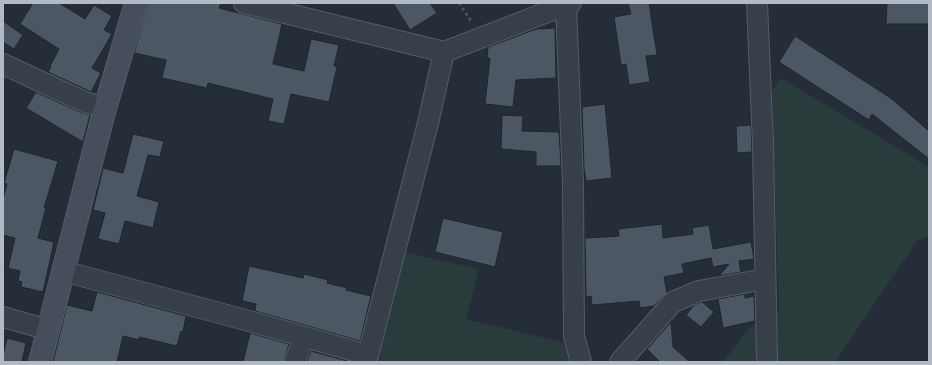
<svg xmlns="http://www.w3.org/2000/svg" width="932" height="365" viewBox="0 0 932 365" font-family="'Fira Sans',sans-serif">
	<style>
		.green { fill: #293b3b }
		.building { fill: #4c5764; stroke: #1e262f }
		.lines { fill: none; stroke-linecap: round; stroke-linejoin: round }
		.street-casing { stroke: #555d66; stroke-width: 22 }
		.secondary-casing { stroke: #555d66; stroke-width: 24 }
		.path { stroke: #47585a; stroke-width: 2.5; stroke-dasharray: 3 3; stroke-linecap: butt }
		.street { stroke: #373f49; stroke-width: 20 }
		.secondary { stroke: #464e5b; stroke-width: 22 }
	</style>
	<rect width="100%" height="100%" fill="#242d38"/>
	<path class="green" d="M781,78L895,146L929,168V235L917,241L835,362H723L748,329L779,312L772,91Z
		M400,251L479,269L466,319L570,344L578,362H378L371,360Z"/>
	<path class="building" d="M33,3H59L85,19L94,5L112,16L104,30L112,34L92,68L101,73L91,92L48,72L51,67L50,66L59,49L20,24Z
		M148,3H221L219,8L282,24L273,64L304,71L311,39L339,45L334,66L337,67L329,102L291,94L284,124L268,121L273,99L208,83L207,88L162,78L166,60L134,53Z
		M393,3H430L437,13L410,30Z
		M628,3H649L657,55L646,56L650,82L629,85L626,64L621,65L614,17L631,14Z
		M887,3H929V24H886Z
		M3,21L23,35L14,49L3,42Z
		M555,28L556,78L516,80L513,107L485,104L490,58H487L488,47L536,29Z
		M795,36L892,99L929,131V159L872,114L869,120L779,62Z
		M36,92L82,113L90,115L83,142L26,108Z
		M605,104L612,178L586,181L584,168L582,107Z
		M502,115L523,116L522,131L559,132L561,166H536V152L501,149Z
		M751,125L752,152L737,153L736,126Z
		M133,134L164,141L160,157L148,155L137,196L159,202L153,228L125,221L119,244L98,239L105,213L93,210L103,168L123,173Z
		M14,149L58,161L44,208H46L38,238L54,242L43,292L21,287L22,282L18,281L20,271L8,268L15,238L3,235V198L7,184L4,183Z
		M443,218L503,232L495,267L435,252Z
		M662,224L663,238L693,234L692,228L709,225L713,249L751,242L754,259L739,261L741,272L719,276L729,264L713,267L711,258L682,264L684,273L664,277L667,293L654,306L640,308L639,301L592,305L591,296L586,297L585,238L619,236L618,229Z
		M249,266L303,278L304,274L328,280L327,283L347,288L346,290L371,296L360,341L255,311L256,304L242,301Z
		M97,292L186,316L183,332L181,331L177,346L139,337V340L123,336L117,362H53L67,305L92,311Z
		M745,294V298L754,296L755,321L723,328L718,299Z
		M702,302L714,312L701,327L686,315L694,305Z
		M671,322L673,347L690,362H660L647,349Z
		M250,333L289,344L284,362H243Z
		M7,338L26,343L22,362H3V356Z
		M311,351L347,361L346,362H307Z"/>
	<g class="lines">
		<g class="street-casing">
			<path id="street" d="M244,3L444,52L571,3
				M757,3L763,144L767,362
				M566,5L573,183L574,336L581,362
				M3,64L87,103L106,107
				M63,271L249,321L368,355L428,123L444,52
				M3,317L49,330
				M295,362L304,337
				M620,362L673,302L699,291L765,279"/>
		</g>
		<g class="secondary-casing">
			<path id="secondary" d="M40,362L104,112L136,3"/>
		</g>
		<path class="path" d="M459,3L471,21"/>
		<use href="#street" class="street"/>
		<use href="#secondary" class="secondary"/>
	</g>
	<rect width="932" height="365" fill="none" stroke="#b2bac5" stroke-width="8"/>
</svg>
